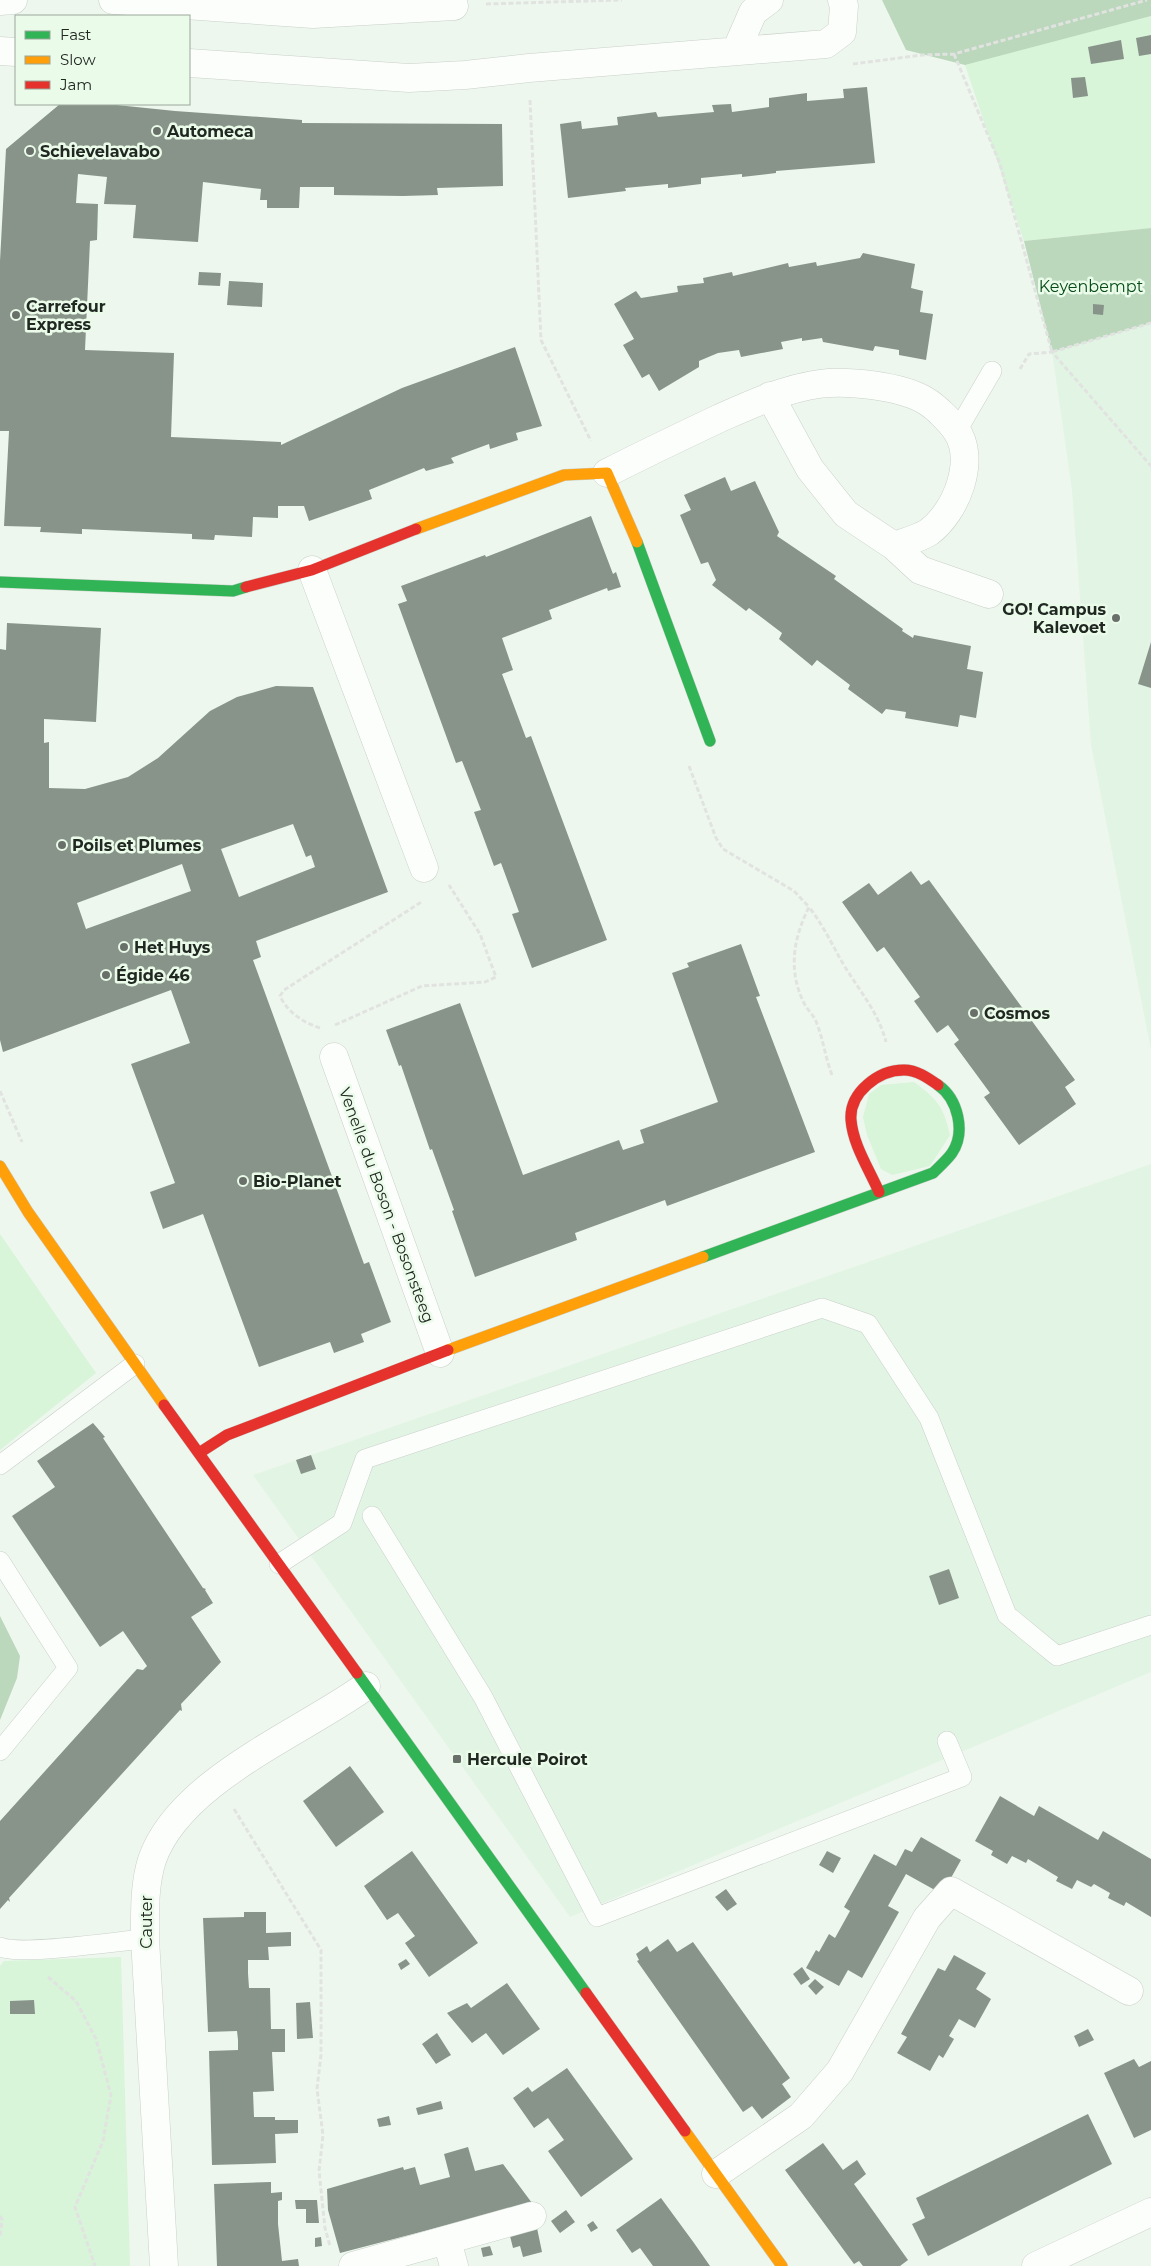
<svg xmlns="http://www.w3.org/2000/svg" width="1151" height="2266" viewBox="0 0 1151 2266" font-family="Montserrat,sans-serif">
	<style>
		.built { fill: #e2f4e3 }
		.green { fill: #d8f4d9 }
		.forest { fill: #bbd7bc }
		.building { fill: #889489; fill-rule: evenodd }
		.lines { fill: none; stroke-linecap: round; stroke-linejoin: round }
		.lane-casing { stroke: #c9d0c9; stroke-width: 20 }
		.street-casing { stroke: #c9d0c9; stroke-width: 29 }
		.fast-casing { stroke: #c9d0c9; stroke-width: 12 }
		.slow-casing { stroke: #c9d0c9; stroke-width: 12 }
		.jam-casing { stroke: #c9d0c9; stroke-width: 12 }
		.path { stroke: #e1e3e1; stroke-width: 3; stroke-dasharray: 5 2.5; stroke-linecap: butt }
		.lane { stroke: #fcfefc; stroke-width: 19 }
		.street { stroke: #fcfefc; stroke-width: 28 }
		.fast { stroke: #30b455; stroke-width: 11 }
		.slow { stroke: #ff9f0a; stroke-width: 11 }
		.jam { stroke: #e5322d; stroke-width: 11 }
		.poi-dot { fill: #697069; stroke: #eafbea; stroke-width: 2 }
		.labels { text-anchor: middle; stroke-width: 5; stroke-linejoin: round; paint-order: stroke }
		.poi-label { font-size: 16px; font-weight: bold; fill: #212822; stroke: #eafbea; text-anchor: start }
		.park-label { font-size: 16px; fill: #064a15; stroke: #eafbea }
		.street-label { font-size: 16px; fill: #212822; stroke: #eafbea }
	</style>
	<rect width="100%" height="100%" fill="#eef7ee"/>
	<path class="built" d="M1151,323V1050L1091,745L1072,490L1052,352Z
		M1151,1164V1672L570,1917L253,1475Z"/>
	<path class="green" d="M1151,16V228L1024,241L965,65Z
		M914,1082C937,1099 944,1107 950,1135L930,1166L892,1175L881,1169L867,1135L863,1117L869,1094L881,1085Z
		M0,1234L96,1373L0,1450Z
		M121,1957L130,2266H0V1966L4,1961Z"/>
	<path class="forest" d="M882,0H1151V16L965,65L906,50Z
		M1151,228V323L1052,352L1024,241Z
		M0,1616L20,1656L17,1678L0,1720Z"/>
	<path class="building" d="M1151,35V54L1139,56L1136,38Z
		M1121,40L1124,59L1091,64L1088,47Z
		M1085,77L1088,96L1073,98L1071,78Z
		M867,87L875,163L776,171V173L742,177V174L701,178V184L668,188V184L625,188L626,191L568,198L560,124L581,121L582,129L618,125L617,117L656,112L658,117L714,112L712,105L731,104L732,112L769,107V98L807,93V101L844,98L843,89Z
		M60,104H107L175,111L302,120V123L502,124L503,186L437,188L438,195L403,196L334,195V187H300L299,208H267V200H260L261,189L203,182L198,242L133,238L136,205L104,204L107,177L78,174L76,203L98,204L97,240L90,241L85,350L174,353L171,437L281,442V445L402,388L515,347L542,426L516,433L518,440L490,449L489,444L451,458L454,463L426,471L424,468L369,490L372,499L309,521L304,506H278V518L253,517L252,537L215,535L214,540L192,539V534L82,529V534L40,532L41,527L4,526L9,431H0V261L6,149Z
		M863,253L915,264L911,288L923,291L920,312L933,314L926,360L899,355V350L875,346L873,351L823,342L822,338L802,341V338L781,342L783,349L741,357L739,350L718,353L699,361V367L659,391L649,374L642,378L623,345L634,339L614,304L636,291L641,298L678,292L677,286L704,283L703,278L732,272L733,276L788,263L789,267L816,262L817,266L860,258Z
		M199,272L221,273L220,286L198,285Z
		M229,281L263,283L262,307L227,305Z
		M1093,304L1104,305L1103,315L1093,314Z
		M725,477L731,491L755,481L779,532L777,536L836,576L834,579L903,629L902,631L913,638L914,635L971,646L967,669L983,672L976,718L960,715L958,727L905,718L906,712L886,709L882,714L848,689L850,685L817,660L812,666L779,639L782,633L749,608L746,611L712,585L716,580L708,562L701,564L680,515L691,510L684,495Z
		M591,516L613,574L616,572L621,587L608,591L607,588L549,610L552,619L502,638L513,670L502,674L526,738L531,736L607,940L532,968L512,914L519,912L501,863L494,866L474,812L481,810L462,761L456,763L398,604L407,601L401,586L485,555L486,557Z
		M7,623L101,628L96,722L44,719V743L49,742V788L85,789L128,777L158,758L210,711L237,697L276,686L313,687L388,892L256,941L261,957L253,960L364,1264L369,1262L391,1322L361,1334L364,1342L334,1353L330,1342L259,1367L203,1214L163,1229L150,1192L175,1183L131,1064L190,1043L171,990L3,1052L0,1040V649L6,650ZM293,824L306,857L311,855L315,867L239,897L221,849ZM182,864L191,891L86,929L77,903Z
		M1151,642V688L1138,684Z
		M911,871L921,885L929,880L1075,1080L1065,1087L1076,1104L1019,1145L984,1097L990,1093L954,1044L959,1040L948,1025L937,1033L914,1001L920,997L884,947L877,952L842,902L869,883L878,895Z
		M741,944L760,996L756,997L815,1152L667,1206L665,1200L575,1233L577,1240L475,1277L452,1211L454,1210L432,1149L430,1150L401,1065L399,1066L386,1030L460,1003L523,1175L619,1140L623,1150L644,1143L640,1130L718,1102L672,973L689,967L687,963Z
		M93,1423L105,1437L103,1438L203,1588L206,1589L205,1590L213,1603L191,1617L221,1662L181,1704L182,1711L180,1710L9,1898L10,1902L8,1900L0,1909V1821L137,1669L143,1670L147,1666L123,1631L100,1647L12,1516L55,1487L37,1461Z
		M311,1455L316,1469L301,1474L296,1460Z
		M949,1569L959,1598L939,1605L929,1576Z
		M350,1766L384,1812L336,1847L303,1801Z
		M1000,1796L1034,1816L1039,1806L1098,1840L1103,1831L1151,1859V1917L1126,1902L1124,1906L1108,1898L1110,1893L1094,1884L1091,1887L1077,1880L1072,1889L1056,1881L1058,1877L1028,1859L1026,1863L1012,1856L1007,1864L991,1855L993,1851L975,1841Z
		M921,1837L961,1860L942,1894L906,1874L888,1906L899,1912L862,1978L848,1970L839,1986L806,1968L816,1950L819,1952L829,1934L835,1938L850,1911L844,1907L874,1854L896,1866L905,1849L912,1852Z
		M412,1851L478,1943L429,1977L405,1943L415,1936L406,1924L398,1913L387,1920L364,1886Z
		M827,1851L841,1858L833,1873L819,1865Z
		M726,1889L737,1904L727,1911L715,1897Z
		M244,1912H266V1933L291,1932V1946L268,1947L269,1960H248V1973L249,1988H270L271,2029H285V2052H272L274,2091L253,2092L254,2117H275V2120H298V2133L275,2134L276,2163L212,2165L209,2051L238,2050V2040L237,2031L208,2032L203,1918L244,1917Z
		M668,1939L677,1952L693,1942L790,2078L782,2084L791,2097L762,2119L752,2106L743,2112L637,1961L639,1960L636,1954L647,1946L650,1952Z
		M954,1955L986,1973L976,1989L991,1999L975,2028L959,2019L949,2036L954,2039L943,2058L939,2055L930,2071L897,2053L907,2037L901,2034L938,1968L945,1971Z
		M406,1959L410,1964L401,1970L398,1964Z
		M802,1967L810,1979L801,1985L793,1974Z
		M815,1979L824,1987L816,1995L808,1986Z
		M507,1983L540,2029L503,2055L486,2033L472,2043L447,2013L467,2003L471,2008Z
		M34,2000L35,2014H10V2001Z
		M310,2002L313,2038L297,2039L296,2003Z
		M1088,2029L1094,2040L1079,2047L1074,2036Z
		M437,2033L451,2055L436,2064L422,2044Z
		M1134,2059L1139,2067L1151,2061V2130L1134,2138L1104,2073Z
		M567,2068L633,2159L581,2197L548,2151L564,2140L548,2118L534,2128L513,2098L528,2087L532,2092Z
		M441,2101L443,2109L418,2115L416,2108Z
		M1088,2114L1112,2164L928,2256L912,2224L925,2218L916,2198Z
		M389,2116L391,2125L379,2127L377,2119Z
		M823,2143L843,2170L857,2160L866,2174L854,2184L908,2260L900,2266H863L859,2261L854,2264L785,2170Z
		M468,2147L475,2171L503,2164L532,2203L340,2253L328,2210L327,2189L403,2167L404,2170L415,2167L420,2185L450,2177L444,2154Z
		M271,2182V2193L282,2192V2200L278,2201V2224L282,2261L298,2259L299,2266H217L214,2184Z
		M661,2198L694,2243L710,2266H653L640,2248L632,2253L616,2230Z
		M295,2200H317L319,2223H306V2209H296Z
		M566,2210L575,2222L560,2233L551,2221Z
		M593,2221L598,2228L591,2232L587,2225Z
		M537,2228L542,2252L523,2257L520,2246L513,2248L510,2236Z
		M321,2237L322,2246L315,2247V2238Z
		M490,2246L493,2255L483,2257L481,2248Z"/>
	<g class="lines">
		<g class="lane-casing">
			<path id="lane" d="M957,431L992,371
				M0,1465L135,1364
				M372,1516L483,1697L597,1917L962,1777L947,1741
				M0,1561L68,1668L0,1751
				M279,1564L342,1523L365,1459L822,1308L868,1324L929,1418L1007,1615L1057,1656L1151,1625
				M0,1947C21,1956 117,1941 145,1939"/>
		</g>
		<g class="street-casing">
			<path id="street" d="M113,0L313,14L454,6
				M0,1L13,0
				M0,51L16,52
				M736,51L753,12L769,0
				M189,63L409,78L465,75L529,68L826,44L842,32L844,6L842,0
				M770,396L810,469L846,514L894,546L920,570L989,594
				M607,473C644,454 682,436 720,418C752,404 784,389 819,384C847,380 902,386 926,401C936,407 950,421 956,430C977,460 956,512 929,532C920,538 905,542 894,546
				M312,570L424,868
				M334,1057L440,1353
				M716,2174L801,2116L840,2071L927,1918L951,1891L1129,1991
				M447,2241L454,2266
				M164,2266L145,1939C145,1912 144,1885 152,1860C179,1781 301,1733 366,1686
				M353,2266L532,2216
				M1036,2266L1151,2212"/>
		</g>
		<g class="fast-casing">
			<path id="fast" d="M637,542L710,741
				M0,582L233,591L246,587
				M703,1257L933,1173C939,1167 947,1160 952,1153C966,1132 958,1099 938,1085
				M357,1673L586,1993"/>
		</g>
		<g class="slow-casing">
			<path id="slow" d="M416,529L564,475L607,473L637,542
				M0,1166L28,1212L164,1405
				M448,1350L703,1257
				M685,2131L782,2266"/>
		</g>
		<g class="jam-casing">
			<path id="jam" d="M246,587L312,570L416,529
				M879,1192C869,1169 853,1145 851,1120C849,1093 878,1070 904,1070C917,1070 928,1078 938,1085
				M164,1405L357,1673
				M199,1453L227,1435L448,1350
				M586,1993L685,2131"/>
		</g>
		<path class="path" d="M486,4L622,0
			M954,54L1000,164L1052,352L1151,323
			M853,64L922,55L954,54L1147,0
			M530,100L541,340L591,441
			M1020,369L1029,354L1052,352L1151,466
			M689,766L716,838L723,849L794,891L809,907
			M335,1025L422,986L485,982L496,977L480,934L449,885
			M320,1028C304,1023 287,1012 280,996L284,990L423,901
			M832,1075C825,1057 823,1037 815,1019C812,1014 807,1009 804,1003C788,971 793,939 809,907C825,928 832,945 845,967C860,991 879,1014 886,1042
			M0,1091L22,1142
			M234,1809L321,1950V2055L317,2089L323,2135L319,2171L325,2228L330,2246
			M48,1977L76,2001L96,2039L111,2095L103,2141L75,2207L95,2266
			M0,2216L2,2220L0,2238"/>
		<use href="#lane" class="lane"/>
		<use href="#street" class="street"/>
		<use href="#fast" class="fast"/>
		<use href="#slow" class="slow"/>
		<use href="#jam" class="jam"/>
	</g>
	<g class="poi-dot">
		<circle cx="157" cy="131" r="5"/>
		<circle cx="30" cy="151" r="5"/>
		<circle cx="16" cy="315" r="5"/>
		<circle cx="1116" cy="618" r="5"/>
		<circle cx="62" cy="845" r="5"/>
		<circle cx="124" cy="947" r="5"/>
		<circle cx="106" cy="975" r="5"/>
		<circle cx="974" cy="1013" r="5"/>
		<circle cx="243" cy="1181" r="5"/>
		<rect x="452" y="1754" width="10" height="10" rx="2.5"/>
	</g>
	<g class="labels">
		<g class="poi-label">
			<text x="167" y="137">Automeca</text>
			<text x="40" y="157">Schievelavabo</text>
			<text x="26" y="312">Carrefour<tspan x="26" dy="18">Express</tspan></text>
			<text x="1106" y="615" text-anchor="end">GO! Campus<tspan x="1106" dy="18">Kalevoet</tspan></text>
			<text x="72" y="851">Poils et Plumes</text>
			<text x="134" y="953">Het Huys</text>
			<text x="116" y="981">Égide 46</text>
			<text x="984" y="1019">Cosmos</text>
			<text x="253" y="1187">Bio-Planet</text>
			<text x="467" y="1765">Hercule Poirot</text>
		</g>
		<g class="park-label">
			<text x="1091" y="292">Keyenbempt</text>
		</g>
		<g class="street-label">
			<text transform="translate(387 1205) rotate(70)" y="6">Venelle du Boson - Bosonsteeg</text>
			<text transform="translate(146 1922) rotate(-90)" y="6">Cauter</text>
		</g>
	</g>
	<rect x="15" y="15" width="175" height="90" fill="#eafbea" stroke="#9aa79a"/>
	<rect x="25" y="31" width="25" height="8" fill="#30b455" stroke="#9aa79a"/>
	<text x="60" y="40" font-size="15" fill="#212822">Fast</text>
	<rect x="25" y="56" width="25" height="8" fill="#ff9f0a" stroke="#9aa79a"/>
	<text x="60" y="65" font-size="15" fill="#212822">Slow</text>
	<rect x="25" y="81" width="25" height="8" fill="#e5322d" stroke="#9aa79a"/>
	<text x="60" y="90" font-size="15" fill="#212822">Jam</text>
</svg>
